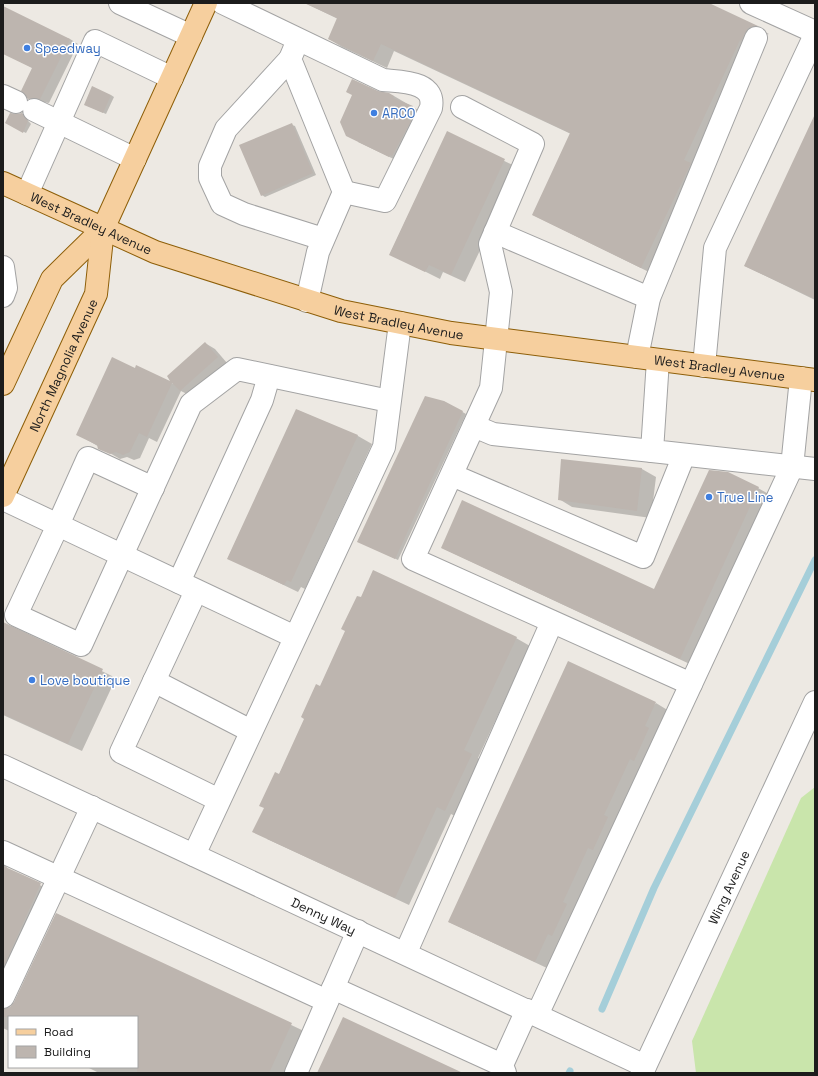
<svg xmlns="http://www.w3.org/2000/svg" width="818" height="1076" viewBox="0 0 818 1076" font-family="'Space Grotesk',sans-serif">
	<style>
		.grass { fill: #c9e5ab }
		.shadow { fill: #0003 }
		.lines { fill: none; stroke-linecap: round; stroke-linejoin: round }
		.stream { stroke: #a5ced9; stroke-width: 7 }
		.building { fill: #bdb5af }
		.minor-casing { stroke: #a3a3a3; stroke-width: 24 }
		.major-casing { stroke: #8d5e08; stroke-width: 24 }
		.minor { stroke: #fff; stroke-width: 22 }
		.major { stroke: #f6cf9e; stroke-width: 22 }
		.shop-dot { fill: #3f7fe0; stroke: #fff; stroke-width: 1.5 }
		.labels { text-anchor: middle; stroke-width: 3; stroke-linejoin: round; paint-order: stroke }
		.shop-label { font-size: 13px; fill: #366cbe; stroke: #fff; text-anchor: start }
		.street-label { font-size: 13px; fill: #1c1c1c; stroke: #fff }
	</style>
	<rect width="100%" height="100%" fill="#ede9e3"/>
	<path class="grass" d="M815,787V1073H696L692,1041L801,798Z"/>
	<path class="shadow" d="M305,3H706L769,34L761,36L655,275L533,215L571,134L394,51L387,68L342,47L329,39L338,19Z
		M3,17L70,39L78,44L49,103L43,102L38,104L29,99L33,68L3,53Z
		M378,92L394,96L423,113L400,162L358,142Z
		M111,95L114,97L106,114L88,106Z
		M22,114L31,124L26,133L6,123Z
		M815,117V300L745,266Z
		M292,125L295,126L316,175L265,197L262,195Z
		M447,133L519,168L465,282L443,272L440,279L390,254Z
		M205,343L215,349L227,363L191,396L181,391L157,442L149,438L140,458L134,460L127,457L120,459L77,434L135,369L174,384Z
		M443,401L466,414L398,560L362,543Z
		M297,410L358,436L372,444L305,589L301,587L298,592L228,558Z
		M562,460L642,469L656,477L651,518L572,507L559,499Z
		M758,488L772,496L694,666L442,548L655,591Z
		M3,623L116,678L82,751L3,715Z
		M516,638L530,646L478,758L485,763L459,818L451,814L409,905L267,839L279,775L321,687Z
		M656,703L669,711L549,969L449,922Z
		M3,863L9,870L54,892L4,1007L5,1010L11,1008L15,1003L57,914L306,1032L286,1073H99L87,1067H137V1017H9V1031L3,1028Z"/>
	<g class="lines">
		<path class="stream" d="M602,1009L654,888L815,560
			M569,1073L570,1071"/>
	</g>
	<path class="building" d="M304,3H709L758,26L748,28L741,41L740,40L684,160L691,163L641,268L532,215L570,133L381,44L373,61L328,39L337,18Z
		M3,6L70,39L40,99L33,98L28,99L21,91L32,68L3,54Z
		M352,79L378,91L389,93L394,96L393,98L413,106L407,119L411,121L392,156L390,155L389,157L346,136L340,122L352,95L346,92Z
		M92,86L111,95L103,113L84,105Z
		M10,113L17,114L22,113L28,121L23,133L5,123Z
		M815,114V299L744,266Z
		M292,123L313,173L261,196L239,145Z
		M447,131L505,159L451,275L429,265L425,272L389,255Z
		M205,342L218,357L180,391L172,383L147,437L139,433L130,452L123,455L116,452L110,454L98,449L97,445L76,435L112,357L135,368L136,365L170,381L167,376Z
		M425,396L444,401L463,411L395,559L357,542Z
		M296,409L358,435L291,582L287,580L284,585L227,559Z
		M561,459L642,468L637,511L558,500Z
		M709,470L728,472L759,487L680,659L441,548L462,500L654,589Z
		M373,570L517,637L464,750L472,754L445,811L437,807L395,898L252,832L264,808L259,806L275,772L279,774L304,719L301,717L316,684L320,686L345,631L341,629L357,596L361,597Z
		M3,622L103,669L68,744L3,714Z
		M568,661L656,702L645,726L649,728L634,761L630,759L604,815L608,817L593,850L588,848L563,902L567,904L552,936L548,934L535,962L448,922Z
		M3,866L41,883L3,968Z
		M56,913L292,1023L269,1073H137V1017H3V1009L10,1007L14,1002Z
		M343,1017L463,1073H317Z"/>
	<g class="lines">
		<g class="minor-casing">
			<g id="minor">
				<path d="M120,3L191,36"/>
				<path d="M223,3L383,80C402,82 436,81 431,108L385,201L344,192L318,252L307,301"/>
				<path d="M751,3L815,32"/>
				<path d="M295,47L290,59L344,192"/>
				<path d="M290,59L226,129L210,166V178L222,204L244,214L323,239"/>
				<path d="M3,96L16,102"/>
				<path d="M462,107L533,144L490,244L501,292L491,388L413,559L691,684"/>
				<path d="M34,110L135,159"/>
				<path d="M27,194L95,41L172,78"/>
				<path d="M495,232L649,298"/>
				<path d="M3,267L6,288L3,296"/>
				<path d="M637,357L649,298L756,38"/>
				<path d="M658,360L652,451L815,469"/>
				<path d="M704,366L715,248L815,35"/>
				<path d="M474,426L493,434L652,451"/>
				<path d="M452,475L643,557L684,455"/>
				<path d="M153,488L88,458L58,525L295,637"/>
				<path d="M3,499L58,525L16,615L81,645L191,404L237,369L389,401"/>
				<path d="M179,582L262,400L269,376"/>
				<path d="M196,591L121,752L219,800"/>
				<path d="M154,681L251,731"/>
				<path id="s1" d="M3,766L645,1066"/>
				<path d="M3,852L327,1001"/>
				<path d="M194,855L384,447L400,323"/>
				<path d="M406,952L552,622"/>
				<path d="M333,988L502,1065"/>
				<path d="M3,997L92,807"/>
				<path d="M537,1015L792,467L801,378"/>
				<path d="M296,1073L358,931"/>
				<path d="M505,1073L502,1065L527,1010"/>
				<path id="s2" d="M642,1073L815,702"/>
			</g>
		</g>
		<g class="major-casing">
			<g id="major">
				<path id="s3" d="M3,183L155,252L341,311L451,333L815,380"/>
				<path d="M3,384L52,279L103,229"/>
				<path id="s4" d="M3,496L96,294L103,229L206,3"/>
			</g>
		</g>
		<use href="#minor" class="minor"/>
		<use href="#major" class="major"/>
	</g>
	<g class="shop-dot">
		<circle cx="27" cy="48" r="4"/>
		<circle cx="374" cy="113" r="4"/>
		<circle cx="709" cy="497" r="4"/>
		<circle cx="32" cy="680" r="4"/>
	</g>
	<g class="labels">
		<g class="shop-label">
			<text x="35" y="53">Speedway</text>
			<text x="382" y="118">ARCO</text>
			<text x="717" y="502">True Line</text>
			<text x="40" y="685">Love boutique</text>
		</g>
		<g class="street-label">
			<text dy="5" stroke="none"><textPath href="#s3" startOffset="97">West Bradley Avenue</textPath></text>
			<text dy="5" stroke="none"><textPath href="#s3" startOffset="421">West Bradley Avenue</textPath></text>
			<text dy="5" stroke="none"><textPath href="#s4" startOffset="144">North Magnolia Avenue</textPath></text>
			<text dy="5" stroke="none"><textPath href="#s3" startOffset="745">West Bradley Avenue</textPath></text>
			<text dy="5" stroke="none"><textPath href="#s2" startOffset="205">Wing Avenue</textPath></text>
			<text dy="5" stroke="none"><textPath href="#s1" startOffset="354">Denny Way</textPath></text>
		</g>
	</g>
	<rect width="818" height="1076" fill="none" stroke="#1c1c1c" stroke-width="8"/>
	<rect x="8" y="1016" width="130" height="52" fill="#ffffff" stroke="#a4a4a4"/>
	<rect x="16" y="1029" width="20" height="6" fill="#f6cf9e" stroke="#a4a4a4"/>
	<text x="44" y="1036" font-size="12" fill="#1c1c1c">Road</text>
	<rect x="16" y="1046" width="20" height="12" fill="#bdb5af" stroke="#a4a4a4"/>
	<text x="44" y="1056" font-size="12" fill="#1c1c1c">Building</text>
</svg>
